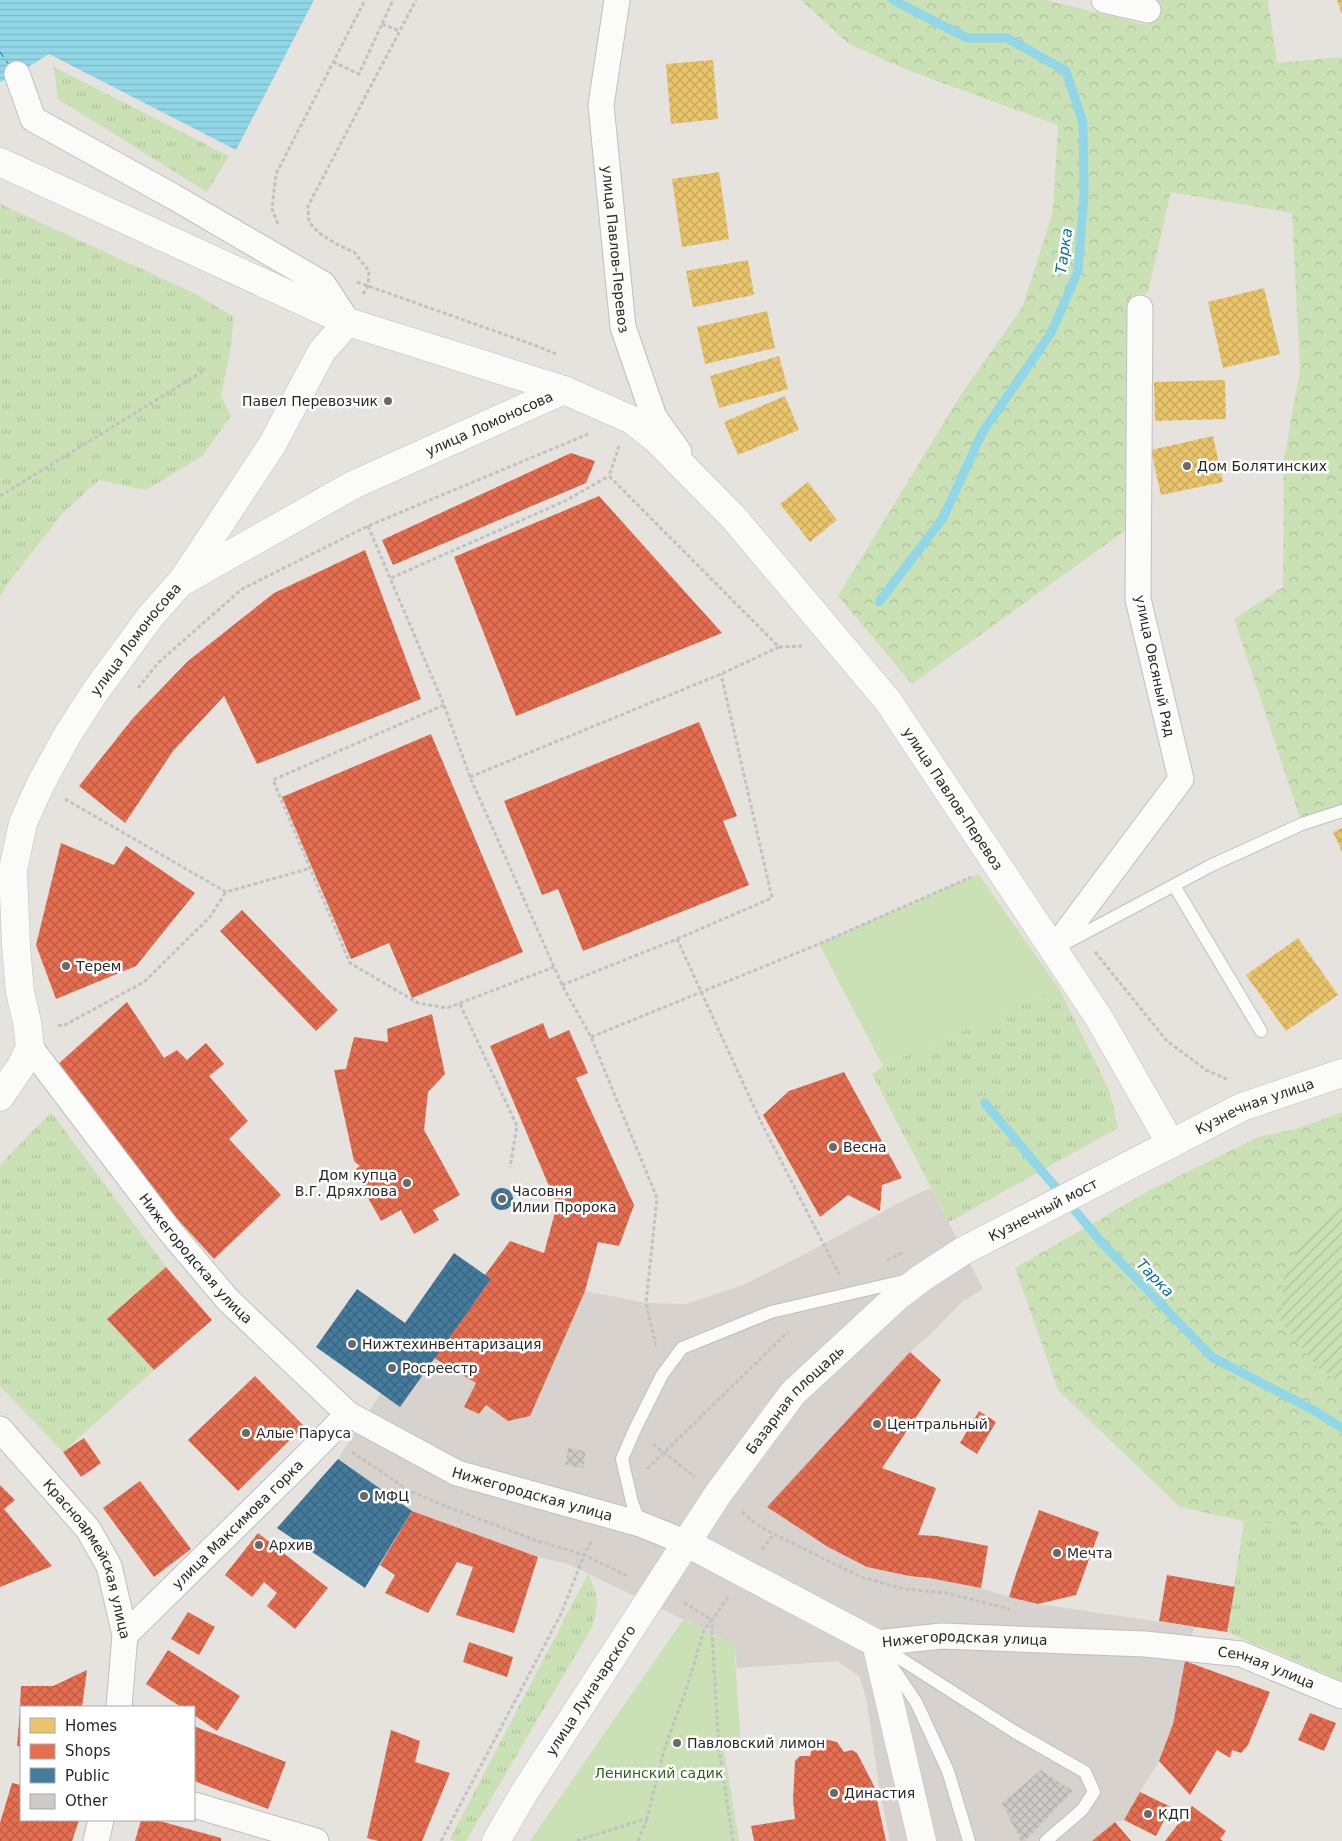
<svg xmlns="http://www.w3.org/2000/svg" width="1342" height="1841" viewBox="0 0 1342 1841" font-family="'DejaVu Sans',sans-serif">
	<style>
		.grass { fill: url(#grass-tufts) }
		.forest { fill: url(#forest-crowns) }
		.park { fill: #cae1b6 }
		.garden { fill: url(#garden-furrows) }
		.plaza { fill: #d7d2cd; fill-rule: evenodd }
		.water { fill: url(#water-rules) }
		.homes { fill: url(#homes-cross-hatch) }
		.shops { fill: url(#shops-cross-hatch) }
		.public { fill: url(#public-cross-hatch) }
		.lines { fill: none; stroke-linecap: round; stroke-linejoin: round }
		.stream { stroke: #91d7e8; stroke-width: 9 }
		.ferry { stroke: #0f6f95; stroke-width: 1; stroke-dasharray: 6 5; stroke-linecap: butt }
		.building { fill: url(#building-cross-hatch) }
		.lane-casing { stroke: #c0bfbf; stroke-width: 14 }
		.street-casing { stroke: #c0bfbf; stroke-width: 27 }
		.secondary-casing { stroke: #c0bfbf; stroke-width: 29 }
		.path { stroke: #c3c2c2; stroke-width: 3; stroke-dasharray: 4 2.5; stroke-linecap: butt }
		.lane { stroke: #fbfbfa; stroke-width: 12 }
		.street { stroke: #fbfbfa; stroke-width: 25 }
		.secondary { stroke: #fbfbfa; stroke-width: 28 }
		.poi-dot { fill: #6a6968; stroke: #fff; stroke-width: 2 }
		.labels { text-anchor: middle; stroke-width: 5; stroke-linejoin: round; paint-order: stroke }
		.street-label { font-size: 14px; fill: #282828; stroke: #fff }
		.poi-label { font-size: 14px; fill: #282828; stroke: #fff; text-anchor: start }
		.park-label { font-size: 14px; fill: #2e631a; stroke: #fff }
		.water-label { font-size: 15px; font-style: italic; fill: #0f6f95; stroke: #fff }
	</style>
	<defs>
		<pattern id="grass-tufts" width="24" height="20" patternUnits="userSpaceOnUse" patternTransform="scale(1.25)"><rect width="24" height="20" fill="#cae1b6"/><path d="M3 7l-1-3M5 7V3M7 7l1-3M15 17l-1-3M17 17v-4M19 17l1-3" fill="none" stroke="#aec19c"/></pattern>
		<pattern id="forest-crowns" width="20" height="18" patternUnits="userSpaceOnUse" patternTransform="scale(1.25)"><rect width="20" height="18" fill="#cae1b6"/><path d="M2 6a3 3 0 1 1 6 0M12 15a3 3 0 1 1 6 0" fill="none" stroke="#aec19c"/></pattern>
		<pattern id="garden-furrows" width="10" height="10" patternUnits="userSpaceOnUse" patternTransform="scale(1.25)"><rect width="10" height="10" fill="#cae1b6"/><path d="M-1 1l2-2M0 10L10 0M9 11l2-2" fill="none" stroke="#aec19c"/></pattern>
		<pattern id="water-rules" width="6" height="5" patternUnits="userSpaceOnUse" patternTransform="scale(1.25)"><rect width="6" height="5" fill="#91d7e8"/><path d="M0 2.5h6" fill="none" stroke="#7db9c7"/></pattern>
		<pattern id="homes-cross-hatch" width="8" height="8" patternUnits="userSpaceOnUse" patternTransform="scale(1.25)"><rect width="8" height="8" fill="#e9c46a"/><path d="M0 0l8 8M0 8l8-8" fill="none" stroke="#c8a85c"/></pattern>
		<pattern id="shops-cross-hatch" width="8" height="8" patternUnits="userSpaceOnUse" patternTransform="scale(1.25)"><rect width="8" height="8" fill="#e76f51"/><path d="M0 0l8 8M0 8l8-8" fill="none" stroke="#bb5b43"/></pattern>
		<pattern id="public-cross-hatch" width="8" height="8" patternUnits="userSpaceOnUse" patternTransform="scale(1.25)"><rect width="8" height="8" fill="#457b9d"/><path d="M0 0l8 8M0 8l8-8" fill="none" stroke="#3a6580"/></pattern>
		<pattern id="building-cross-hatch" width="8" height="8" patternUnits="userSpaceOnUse" patternTransform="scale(1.25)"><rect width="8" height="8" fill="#cdcac7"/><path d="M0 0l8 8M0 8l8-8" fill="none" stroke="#b0aeab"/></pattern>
	</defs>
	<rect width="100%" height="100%" fill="#e6e2de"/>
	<path class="grass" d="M54,67L229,156L207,192L58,99Z
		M0,204L194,293L234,317L230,352L221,396L231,416L202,456L146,490L99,480L63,513L7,584L0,597Z
		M1059,988L1109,1090L1118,1128L949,1222L872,1074L883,1066Z
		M51,1112L166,1267L108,1319L154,1370L63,1452L0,1386V1165Z
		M1244,1521L1342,1529V1681L1227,1632Z
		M588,1574C599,1598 599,1602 592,1627L466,1841H455L450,1839Z"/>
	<path class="forest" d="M801,0H1046L1147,25L1154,0H1268L1277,63L1342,57V811L1302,824L1234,619L1283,587L1284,459L1300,370L1292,213L1171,192L1148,292L1131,296L1137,522L912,684L838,596L960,396L1023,306L1053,211L1058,125L910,71L849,44Z
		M1342,1112V1198L1304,1240L1320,1370L1342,1381V1529L1244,1521L1180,1507L1058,1390L1015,1268L1152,1189L1259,1137L1299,1128Z"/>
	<path class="park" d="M978,874L1059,988L883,1066L819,944Z
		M683,1620L734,1644L741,1748L724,1750L739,1841H530Z"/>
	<path class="garden" d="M1342,1198V1381L1320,1370L1281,1322L1284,1274L1304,1240Z"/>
	<path class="plaza" d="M931,1188L983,1289L963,1301L934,1331L910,1352L767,1507L828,1547L867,1567L909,1577L929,1578L981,1588L1009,1597L1038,1604L1194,1627L1185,1661L1173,1724L1159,1761L1140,1792L1124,1820L1115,1822L1092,1841H890L879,1785L867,1703L860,1677L837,1661L737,1668L734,1644L568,1564L538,1557L412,1511L338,1459L381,1393L434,1358L476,1383L464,1407L479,1414L585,1291L646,1303L686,1304L743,1285L803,1255L910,1197ZM568,1448L586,1451L583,1467L565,1465Z"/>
	<path class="water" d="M0,0H314L236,150L49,54L17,74L0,82Z"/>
	<path class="homes" d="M1337,0H1342V14Z
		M713,60L718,119L671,124L666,64Z
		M719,172L729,239L682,247L672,179Z
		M748,260L754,295L693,307L686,271Z
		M1264,288L1280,354L1223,368L1208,302Z
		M767,311L775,348L705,364L697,327Z
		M779,356L788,389L719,408L710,376Z
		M1225,380L1226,419L1155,421L1154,382Z
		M785,396L799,430L738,455L724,422Z
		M1213,436L1223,482L1161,495L1151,450Z
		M808,482L837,520L810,542L780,504Z
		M1342,828V852L1333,832Z
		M1298,938L1338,995L1286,1031L1246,975Z"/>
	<path class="shops" d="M571,453L595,461L586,483L393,565L382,540Z
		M599,496L722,633L516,716L454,557Z
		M365,550L421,699L257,764L224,696L173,751L125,823L79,786L133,718L188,661L274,593Z
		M699,722L737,816L723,821L749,885L583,951L558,889L542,895L504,801Z
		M431,734L523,952L412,998L389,943L351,959L282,797Z
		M61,843L114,865L126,846L195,893L136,966L56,999L36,945Z
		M242,910L338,1010L316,1031L220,931Z
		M127,1002L164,1058L177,1050L187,1060L206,1043L224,1064L209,1076L248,1121L229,1139L281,1195L214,1259L162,1202L56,1066Z
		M432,1014L445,1074L428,1092L424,1130L460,1195L433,1210L439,1220L414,1234L401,1210L381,1221L353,1171L360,1166L354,1161L334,1070L346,1069L354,1037L388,1042L387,1029Z
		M543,1023L549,1039L569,1030L588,1073L576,1078L634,1205L619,1246L598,1242L585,1291L530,1416L508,1421L486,1405L479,1414L464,1407L476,1383L434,1358L491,1279L485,1275L510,1241L544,1253L557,1205L490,1046Z
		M844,1072L902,1178L882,1185L880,1211L848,1195L820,1217L763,1115L789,1091Z
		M166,1267L212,1320L154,1370L107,1319Z
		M910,1352L941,1380L882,1468L936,1488L918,1535L937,1536L988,1546L981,1588L929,1578L909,1576L867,1567L828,1547L767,1507Z
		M255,1376L304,1426L238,1491L188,1440Z
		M979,1411L996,1422L977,1454L960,1443Z
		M84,1438L101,1463L81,1477L63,1452Z
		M140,1481L191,1549L154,1577L103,1508Z
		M0,1485L15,1500L4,1509L52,1566L0,1587Z
		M1039,1510L1099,1532L1076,1595L1038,1604L1009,1597L1016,1574Z
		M412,1511L538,1557L514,1633L456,1615L473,1567L457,1562L428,1613L385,1593L395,1575L380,1565Z
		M258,1533L328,1588L295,1629L267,1606L277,1593L264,1582L252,1597L225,1575Z
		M1167,1575L1235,1587L1227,1632L1159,1621Z
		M188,1612L215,1627L199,1655L171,1639Z
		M469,1642L513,1657L507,1677L463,1662Z
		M168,1650L240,1696L217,1731L194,1715V1707H181L146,1684Z
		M1185,1661L1270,1692L1248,1745L1241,1753L1232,1750L1230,1758L1217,1750L1190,1795L1159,1761L1173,1724Z
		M87,1670L82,1707H20L21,1686H53Z
		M20,1710H21V1747L17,1746Z
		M1310,1713L1336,1723L1324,1751L1298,1740Z
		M194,1726L286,1762L268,1809L194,1781Z
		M391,1730L420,1741L415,1762L450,1773L422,1841H378L367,1838Z
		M824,1739L837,1742L844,1752L852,1750L857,1753L874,1786L886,1841H754L751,1826L795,1819L793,1800L795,1761L800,1756H810L813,1746Z
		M12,1783L21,1785V1820H79L72,1841H0V1823Z
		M1140,1792L1171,1807L1156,1836L1124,1820Z
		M1192,1806L1226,1831L1220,1839L1223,1841H1165Z
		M141,1820H156L221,1838V1841H135Z
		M1115,1822L1131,1841H1092Z"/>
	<path class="public" d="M491 1199a11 11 0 1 1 22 0a11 11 0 1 1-22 0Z
		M454,1253L491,1279L400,1407L316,1347L357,1289L405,1323Z
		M338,1459L412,1511L365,1588L277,1528Z"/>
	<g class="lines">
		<path class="stream" d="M879,602L943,518L982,433L1051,333L1078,271L1084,195L1083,123L1066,71L1007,38H967L893,0
			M985,1103L1103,1244L1212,1357L1315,1411L1342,1428"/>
		<path class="ferry" d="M0,52L10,66"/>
	</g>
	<path class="building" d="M568,1448L586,1451L583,1468L565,1465Z
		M1041,1770L1073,1791L1025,1841H1021L1002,1803Z"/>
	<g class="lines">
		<g class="lane-casing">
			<path id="lane" d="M1175,887L1261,1031
				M1064,944L1210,866L1302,824L1342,811
				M640,1524L632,1502L622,1459L635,1429L662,1375L682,1348L771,1312L908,1280
				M879,1645L1015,1732L1085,1772L1094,1792L1082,1810L1046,1841
				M889,1662L916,1702L948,1771L969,1841"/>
		</g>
		<g class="street-casing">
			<g id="street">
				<path id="s1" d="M617,0L601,105L623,327L654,417L679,452"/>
				<path d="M1104,0L1148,10"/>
				<path d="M17,74L33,119L174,197L323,284L348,322"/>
				<path d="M1053,950L1181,779L1138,599L1140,308"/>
				<path id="s2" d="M30,1047L169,1230L228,1300L348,1414L457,1473L640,1524L687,1543"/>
				<path id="s3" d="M0,1429L88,1529L109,1566L125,1635L119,1707"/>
				<path id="s4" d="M125,1635L298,1465L348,1414"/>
				<path id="s5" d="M876,1643L942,1636L1145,1644L1241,1654L1342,1696"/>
				<path d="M194,1805L316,1841"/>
				<path d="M96,1841L101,1820"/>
			</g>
		</g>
		<g class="secondary-casing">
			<g id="secondary">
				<path id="s6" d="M0,162L348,322L564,390L632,420L656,439L734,518L888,701L1099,1018L1171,1144"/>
				<path d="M184,578L272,445L322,351L348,322"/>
				<path id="s7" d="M0,1097L21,1066L30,1047L27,1022L20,992L16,946L13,870L23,823L41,783L68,734L95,692L150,617L180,583L353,485L564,390"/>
				<path d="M687,1543L876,1643L922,1841"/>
				<path id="s8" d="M496,1841L524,1793L718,1494L793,1393L899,1295L923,1277L963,1251L1242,1107L1342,1073"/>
			</g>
		</g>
		<path class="path" d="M382,24L399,31
			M333,62L359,74L393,0
			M278,224L272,209L276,174L365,0
			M357,282L534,345L556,354
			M363,294L368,286L369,271L354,252L338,245L319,233L309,222L308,206L416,0
			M0,496L205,370
			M368,526L444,705L470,777L562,985L591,1037L657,1198L646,1303L656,1346
			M391,578L565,501L609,476
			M779,647L802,646
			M138,688L158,663L242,589L368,526L588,434
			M444,705L273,780L350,963L418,1003L447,1008L554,967
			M470,777L721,674L779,647L609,476L619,446
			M65,799L226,892L311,868
			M677,939L772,898L721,674
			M1095,952L1167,1041L1206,1070L1229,1080
			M562,985L677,939L760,1120L839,1274
			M460,1004L517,1126L510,1167
			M58,1025L63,1026L144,982L210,917L226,892
			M591,1037L819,944L971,877
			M887,1260L904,1252
			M653,1444L695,1477
			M352,1452L408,1490L450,1508L535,1540L584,1555L630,1577
			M647,1469L788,1332
			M742,1512L756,1524L774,1534L861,1577L905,1589L946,1593L1010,1609
			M762,1549L774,1534
			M728,1597L712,1620V1634L719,1749L733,1841
			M441,1841L561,1614L584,1555L592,1540
			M577,1841L647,1818L664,1750L687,1687L704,1630L712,1620L683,1602
			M638,1841L647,1819"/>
		<use href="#lane" class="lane"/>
		<use href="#street" class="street"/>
		<use href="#secondary" class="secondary"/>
	</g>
	<g class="poi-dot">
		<circle cx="388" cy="401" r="5"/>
		<circle cx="1187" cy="466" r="5"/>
		<circle cx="66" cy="966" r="5"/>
		<circle cx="833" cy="1147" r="5"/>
		<circle cx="407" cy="1183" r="5"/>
		<circle cx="502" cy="1199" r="5"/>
		<circle cx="352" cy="1344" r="5"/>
		<circle cx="392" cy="1368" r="5"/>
		<circle cx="877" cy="1424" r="5"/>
		<circle cx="246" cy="1433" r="5"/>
		<circle cx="364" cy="1496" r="5"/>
		<circle cx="259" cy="1545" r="5"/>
		<circle cx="1057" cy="1553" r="5"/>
		<circle cx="677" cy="1743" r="5"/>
		<circle cx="834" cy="1793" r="5"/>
		<circle cx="1148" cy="1814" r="5"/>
	</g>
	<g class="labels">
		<g class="street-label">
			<text dy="5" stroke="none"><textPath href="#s1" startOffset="251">улица Павлов-Перевоз</textPath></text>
			<text dy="5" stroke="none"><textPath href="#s7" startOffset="921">улица Ломоносова</textPath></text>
			<text dy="5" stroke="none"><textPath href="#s7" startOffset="501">улица Ломоносова</textPath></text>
			<text transform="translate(1155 666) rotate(78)" y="5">улица Овсяный Ряд</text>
			<text dy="5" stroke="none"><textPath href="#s6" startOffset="1182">улица Павлов-Перевоз</textPath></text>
			<text dy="5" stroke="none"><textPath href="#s8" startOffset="1086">Кузнечная улица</textPath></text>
			<text dy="5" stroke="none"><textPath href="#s8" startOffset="850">Кузнечный мост</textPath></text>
			<text dy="5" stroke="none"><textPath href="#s2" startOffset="269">Нижегородская улица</textPath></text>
			<text dy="5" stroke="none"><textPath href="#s8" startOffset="534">Базарная площадь</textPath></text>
			<text dy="5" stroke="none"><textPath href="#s2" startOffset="689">Нижегородская улица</textPath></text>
			<text dy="5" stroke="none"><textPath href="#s4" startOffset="158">улица Максимова горка</textPath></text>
			<text dy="5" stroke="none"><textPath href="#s3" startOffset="160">Красноармейская улица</textPath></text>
			<text dy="5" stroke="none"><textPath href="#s5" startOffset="89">Нижегородская улица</textPath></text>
			<text dy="5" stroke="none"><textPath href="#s5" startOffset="394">Сенная улица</textPath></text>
			<text dy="5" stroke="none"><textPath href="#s8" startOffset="178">улица Луначарского</textPath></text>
		</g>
		<g class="poi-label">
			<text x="378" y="406" text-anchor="end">Павел Перевозчик</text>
			<text x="1197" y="471">Дом Болятинских</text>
			<text x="76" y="971">Терем</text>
			<text x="843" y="1152">Весна</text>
			<text x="397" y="1180" text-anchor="end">Дом купца<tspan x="397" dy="16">В.Г. Дряхлова</tspan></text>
			<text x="512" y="1196">Часовня<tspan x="512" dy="16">Илии Пророка</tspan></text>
			<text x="362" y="1349">Нижтехинвентаризация</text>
			<text x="402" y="1373">Росреестр</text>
			<text x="887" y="1429">Центральный</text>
			<text x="256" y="1438">Алые Паруса</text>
			<text x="374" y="1501">МФЦ</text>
			<text x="269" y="1550">Архив</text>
			<text x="1067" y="1558">Мечта</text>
			<text x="687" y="1748">Павловский лимон</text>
			<text x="844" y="1798">Династия</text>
			<text x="1158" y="1819">КДП</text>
		</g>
		<g class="park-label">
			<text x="659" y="1778">Ленинский садик</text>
		</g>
		<g class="water-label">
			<text transform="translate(1064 251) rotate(-82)" y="5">Тарка</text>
			<text transform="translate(1155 1278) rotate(46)" y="5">Тарка</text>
		</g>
	</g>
	<rect x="20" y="1706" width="175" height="115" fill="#ffffff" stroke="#a9a9a9"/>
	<rect x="30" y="1718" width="25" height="15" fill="#e9c46a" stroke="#a9a9a9"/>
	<text x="65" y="1731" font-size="15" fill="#282828">Homes</text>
	<rect x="30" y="1744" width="25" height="15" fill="#e76f51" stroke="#a9a9a9"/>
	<text x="65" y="1756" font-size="15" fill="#282828">Shops</text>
	<rect x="30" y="1768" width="25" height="15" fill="#457b9d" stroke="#a9a9a9"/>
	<text x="65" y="1781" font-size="15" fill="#282828">Public</text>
	<rect x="30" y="1794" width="25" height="15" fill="#cdcac7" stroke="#a9a9a9"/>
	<text x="65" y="1806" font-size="15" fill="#282828">Other</text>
</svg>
